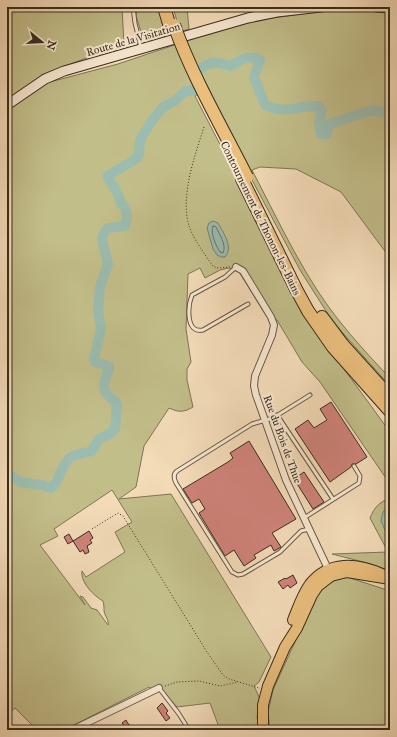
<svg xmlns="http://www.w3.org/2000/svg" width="397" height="737" viewBox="0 0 397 737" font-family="'IM FELL Great Primer',serif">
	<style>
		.green { fill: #c2be8a; stroke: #7e7554; fill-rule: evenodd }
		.water { fill: #9cbcaf; stroke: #748275 }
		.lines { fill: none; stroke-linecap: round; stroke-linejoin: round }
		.shore { stroke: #6a7466; stroke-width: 1 }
		.river { stroke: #9cbcaf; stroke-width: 10 }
		.building { fill: #d0837b; stroke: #392c1e }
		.lane-casing { stroke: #685845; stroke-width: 5 }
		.street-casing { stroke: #685845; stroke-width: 8 }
		.secondary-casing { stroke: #392c1e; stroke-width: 11 }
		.primary-casing { stroke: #392c1e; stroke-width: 12 }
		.highway-casing { stroke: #392c1e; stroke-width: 14 }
		.path { stroke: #392c1e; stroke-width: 1; stroke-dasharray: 1 2; stroke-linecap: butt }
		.lane { stroke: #f8e8d2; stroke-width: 3 }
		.street { stroke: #f8e8d2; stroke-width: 6 }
		.secondary { stroke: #f8e8d2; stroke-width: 9 }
		.primary { stroke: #eabe7c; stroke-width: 10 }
		.highway { stroke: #eabe7c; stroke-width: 12 }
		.highway-bridge-casing { stroke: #392c1e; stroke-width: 14; stroke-linecap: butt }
		.highway-bridge { stroke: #eabe7c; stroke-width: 12 }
		.labels { text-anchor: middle; stroke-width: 4; stroke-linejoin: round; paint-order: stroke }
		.street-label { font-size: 11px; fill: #392c1e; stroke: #f8e8d2 }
	</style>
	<rect width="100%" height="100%" fill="#f4dcb9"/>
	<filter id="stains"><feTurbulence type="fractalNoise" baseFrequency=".005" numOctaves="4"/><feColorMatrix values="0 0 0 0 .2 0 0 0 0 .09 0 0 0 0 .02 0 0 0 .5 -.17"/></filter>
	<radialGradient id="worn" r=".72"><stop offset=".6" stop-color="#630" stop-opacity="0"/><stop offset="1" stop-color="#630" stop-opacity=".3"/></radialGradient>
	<path class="green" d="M7,7H122L124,44L41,75L46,83L118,64L189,40L258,20L338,9L390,12V258L341,192L296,169L260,167L252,170C276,216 298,264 328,306C347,332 368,355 390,378V386L333,322L300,270L236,150L207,90L195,96L317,332L390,432V484L320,382L302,362L277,320L267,317L239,272L229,268L220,270L205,278L200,268L188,274L186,329L191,362L187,369V380L193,407C183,413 178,412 169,408L144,446L136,487L119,499L171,494L271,657L259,682L254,686L260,699L257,717L259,730H220L210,703L177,707L161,689L155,692L149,687L64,730H37L15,708L7,715ZM112,490L132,522L115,532L125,552L86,577L82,571C80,582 94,596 103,601C104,605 104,607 104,611C105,617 109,619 108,625L97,610L91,608L83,597L80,596L85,605L40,545L58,536L54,529Z
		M137,7H159L165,37L152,42L143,38L136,16Z
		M173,7H187L189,29L180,32Z
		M390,498V506H388L385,530L390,534V571L371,564L332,554L388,552L370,518C374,508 379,502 390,498Z
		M347,577L390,591V730H270L268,712L273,690L316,596L329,583L335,580Z"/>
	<path class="water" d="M213,221L218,223C223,232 234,248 225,257H221L217,255L213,249L207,228L209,223Z
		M388,506H390V534L385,530L381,521L383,512Z"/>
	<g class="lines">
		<path class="shore" d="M213,226L216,227C219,234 227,245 223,253L220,252C216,246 210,233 213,226Z"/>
		<path class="river" d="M7,473L20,482L42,485L51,488C61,481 60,465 71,457C78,453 85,453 92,451L99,439L111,433L115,429L117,404C115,400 111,399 108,395C98,383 109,377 109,366L95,362L94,358L100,333L101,327L98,311L100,287L108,264L102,239L104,233L108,228L125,226L127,216L125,208L120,201L119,196L107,176L136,159L139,155L140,140L151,122L163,107L176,100L185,91L199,90L201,88L197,79L199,70C211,60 217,62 230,66C242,60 247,54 260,60L254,77L265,105C287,115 297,105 318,106L322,110L319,121L321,134H327L329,124L372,110L390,114"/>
	</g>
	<path class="building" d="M331,402L367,457L356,464H352L351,467L330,482L295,429L308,420L314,428L327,420L320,409Z
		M249,441L296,519L272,533L281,547L274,551L271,545L254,555L256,558L244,566L234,550L225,556L199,513L205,509L199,499L192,503L183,489L228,462L233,458L230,453Z
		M304,472L324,502L313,509L294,479Z
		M89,531L93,538L90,540L92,543L87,546L89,552L85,554L83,550L80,552L73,541Z
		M69,534L73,541L68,544L64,537Z
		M293,575L297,583L290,588L288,585L283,589L278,582L285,578L286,579Z
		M162,703L168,711L166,713L170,718L166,721L157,708Z
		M126,720L127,722L133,730H120L125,727L122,723Z"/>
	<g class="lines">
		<g class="lane-casing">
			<path id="lane" d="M133,7L135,23L141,48
				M236,267L225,277L192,295C188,305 185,334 203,330L248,304
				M277,415L333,499
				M304,518L359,483L360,476L354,466
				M309,529L301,531L280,552L243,574L238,575L232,572L176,483C174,479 173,474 177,471L252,424L273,418L310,395
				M159,688L179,714L189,730"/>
		</g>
		<g class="street-casing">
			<path id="street" d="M236,267L243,271L271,317L274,325L272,335L255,376L254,386L256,395L286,480L329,571
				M72,730L159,688"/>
		</g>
		<g class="secondary-casing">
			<path id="secondary" d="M376,7L390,8
				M7,105L45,79L64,71L248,18L277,12L321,7"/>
		</g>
		<g class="primary-casing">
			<path id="primary" d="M293,620C298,608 302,595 310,584C329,560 357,563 382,574
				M263,730V705L268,686L285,647L297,628L312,595L318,586L331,576L347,572L390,579"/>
		</g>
		<g class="highway-casing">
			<path id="highway" d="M164,7L170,27
				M242,179L296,289L308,311L333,347L390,411
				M322,317L343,345L390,397"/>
		</g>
		<path class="path" d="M204,127C195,155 180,196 189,226C193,238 205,255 213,266L217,268L230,267
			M92,529L118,513L123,516L207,652L223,675L229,679L259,688
			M165,686L177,682L199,681L220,686L238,682
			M93,727L95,730"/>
		<use href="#lane" class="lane"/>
		<use href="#street" class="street"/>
		<use href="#secondary" class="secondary"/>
		<use href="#primary" class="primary"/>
		<use href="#highway" class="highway"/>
		<g class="highway-bridge-casing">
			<path id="highway-bridge" d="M174,25C193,78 222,127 247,177"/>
		</g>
		<use href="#highway-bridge" class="highway-bridge"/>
	</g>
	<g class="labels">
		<g class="street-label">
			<text transform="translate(133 39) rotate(-16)" y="4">Route de la Visitation</text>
			<text transform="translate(261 218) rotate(64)" y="4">Contournement de Thonon-les-Bains</text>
			<text transform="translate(283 439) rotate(70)" y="4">Rue du Bois de Thue</text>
		</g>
	</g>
	<rect width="397" height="737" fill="none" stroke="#f4dcb9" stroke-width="24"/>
	<rect x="8" y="8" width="381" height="721" fill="none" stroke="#392c1e" stroke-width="2"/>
	<rect x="12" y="12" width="373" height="713" fill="none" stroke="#392c1e"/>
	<g transform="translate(42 42) rotate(108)" stroke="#f8e8d2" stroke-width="3" paint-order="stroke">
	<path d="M0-3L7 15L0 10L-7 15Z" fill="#392c1e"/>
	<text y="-6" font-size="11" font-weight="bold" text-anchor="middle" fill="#392c1e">N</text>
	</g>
	<rect width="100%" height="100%" filter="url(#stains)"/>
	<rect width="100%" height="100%" fill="url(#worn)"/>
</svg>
